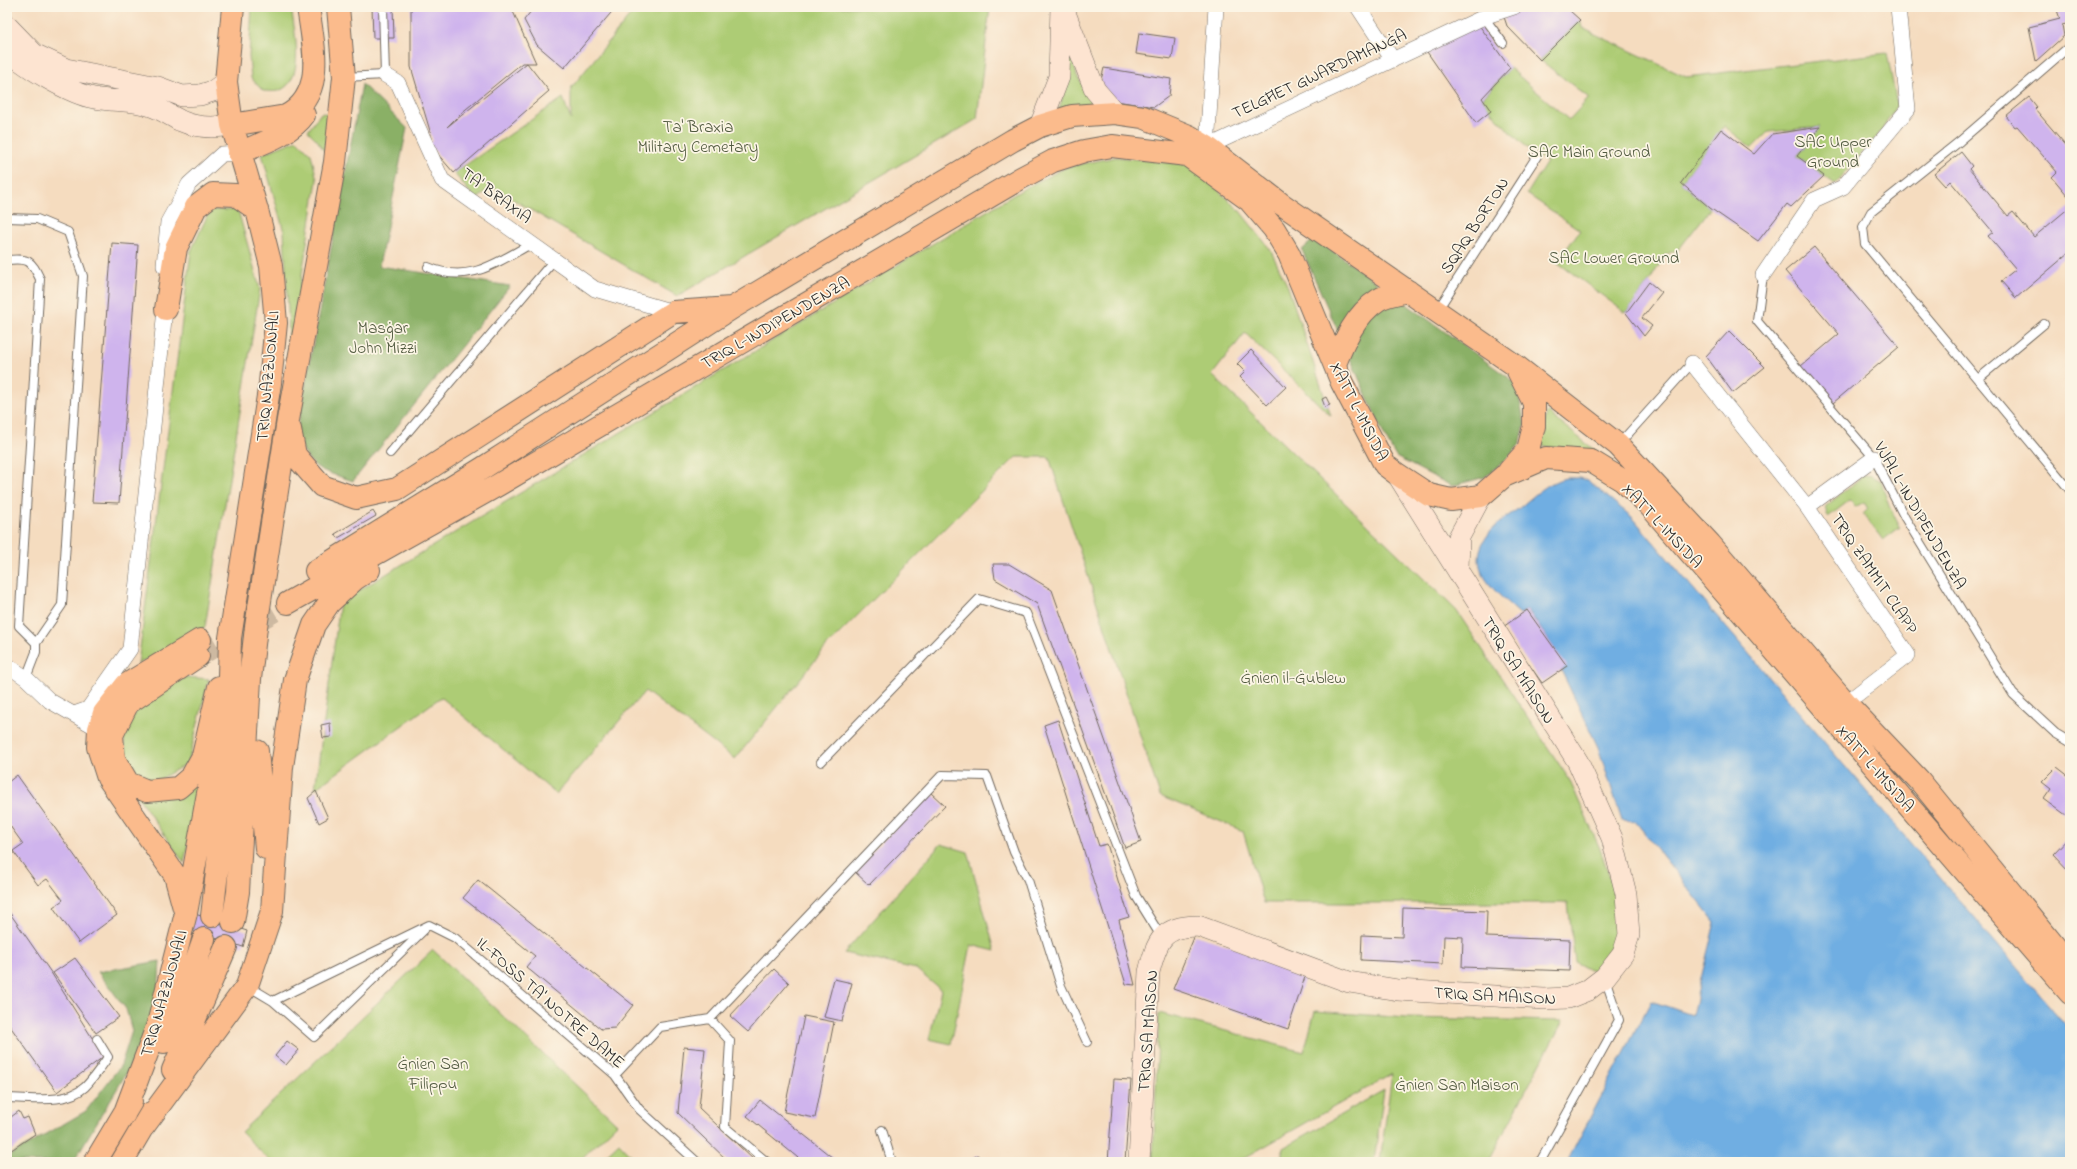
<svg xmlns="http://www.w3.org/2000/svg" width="2077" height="1169" viewBox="0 0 2077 1169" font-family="'Indie Flower',sans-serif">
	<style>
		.green { fill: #adcc74; stroke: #6c7c50 }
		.forest { fill: #8ab066; stroke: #5a6e48 }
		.water { fill: #70aee2; stroke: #4e6c86 }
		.building { fill: #cfb4ed; fill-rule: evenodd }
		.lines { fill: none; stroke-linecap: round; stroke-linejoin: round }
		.highway-tunnel { stroke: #cdb9a1; stroke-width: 22; stroke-dasharray: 22 11; stroke-linecap: butt }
		.lane-casing { stroke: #72695f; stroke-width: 10 }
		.street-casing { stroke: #72695f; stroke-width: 16 }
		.secondary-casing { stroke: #72695f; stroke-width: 22 }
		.highway-casing { stroke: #72695f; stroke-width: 24 }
		.lane { stroke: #fff; stroke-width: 8 }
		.street { stroke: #fff; stroke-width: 15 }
		.secondary { stroke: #fde4d1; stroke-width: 21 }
		.highway { stroke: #fbbb8c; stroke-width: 22 }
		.labels { text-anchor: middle; stroke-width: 3.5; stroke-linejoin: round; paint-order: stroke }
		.street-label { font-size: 17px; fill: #2b2b2b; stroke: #fcf5e5 }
		.park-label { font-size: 17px; fill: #525b41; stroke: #fcf5e5 }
	</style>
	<rect width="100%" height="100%" fill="#fcf5e5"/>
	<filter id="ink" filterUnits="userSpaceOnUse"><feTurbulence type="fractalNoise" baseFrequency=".025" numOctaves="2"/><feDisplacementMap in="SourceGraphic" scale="8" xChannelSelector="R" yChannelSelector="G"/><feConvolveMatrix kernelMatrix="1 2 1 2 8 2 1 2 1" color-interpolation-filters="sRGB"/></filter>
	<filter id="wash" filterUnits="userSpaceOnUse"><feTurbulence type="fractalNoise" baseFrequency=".012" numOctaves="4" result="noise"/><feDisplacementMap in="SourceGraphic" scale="16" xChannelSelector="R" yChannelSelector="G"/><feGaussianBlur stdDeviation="0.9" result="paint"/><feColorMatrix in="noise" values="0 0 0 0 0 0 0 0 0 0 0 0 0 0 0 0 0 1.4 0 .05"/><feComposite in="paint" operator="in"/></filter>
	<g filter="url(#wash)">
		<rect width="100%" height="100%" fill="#f5dcbf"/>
		<path class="green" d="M252,7H291C294,29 307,82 278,91C274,92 267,91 263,91L251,78L249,56Z
			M637,7H990L977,119L677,296L492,187L476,200L454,173L563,98L571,120V88Z
			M1580,20L1582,28L1686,77L1887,53L1897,105L1880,133L1835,184L1797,156L1820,127L1768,132L1752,148L1724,126L1681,183L1710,208L1708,212L1679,249L1665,255L1649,282L1626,313L1557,262L1580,230L1527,194L1547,162C1524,148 1497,120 1482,99L1510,68L1569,120L1589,98L1540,60Z
			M1066,31L1077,76L1096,104L1058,113L1068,78Z
			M321,113L329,114L325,152L317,140L308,131Z
			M297,140L311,154L317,180L290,350L284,232L262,154Z
			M1116,157L1192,165L1239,210L1270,249L1288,287L1331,416L1245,333L1212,375L1456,610L1569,779L1600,849L1621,910L1616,938L1595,973L1575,962L1568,903H1264L1243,831L1160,796L1049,457H1016L826,647L735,759L645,691L556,794L441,697L315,789L340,602L1025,188L1067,167Z
			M210,210H238L260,289L205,627L138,664L191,251Z
			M1547,412L1612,464L1577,450L1540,446Z
			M1864,475L1872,476L1881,481L1889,506L1900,527L1883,540L1863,514L1868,509L1864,502L1855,507L1850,500L1828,517L1825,507Z
			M186,677L209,679L188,763L153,783L129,768L122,729L145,702Z
			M202,775L184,863L134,791Z
			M941,844L968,852L995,951L971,945L951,1044L929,1039L941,990L916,969L844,953Z
			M433,950L617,1124L578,1162H271L241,1132Z
			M1315,1011L1407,1018L1563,1021L1488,1162H1380L1392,1074L1237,1162H1153L1159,1013L1304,1052Z
			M1384,1090L1374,1162H1281L1283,1148Z
			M619,1143L637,1162H599Z"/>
		<path class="forest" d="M362,84L407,128L379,266L510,286L353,481C318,469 311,471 296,435Z
			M1315,238L1516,383L1525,425L1520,444L1507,459L1485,477L1452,486L1396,457L1385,437L1302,250Z
			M160,961L157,1011L141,1049L73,1162H7V1157L86,1111L121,1065L132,1031L126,1009L98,972Z"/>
		<path class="water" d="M1566,478H1580L1587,480L1633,518L2070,1030V1162H1567L1651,1001L1692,1015L1715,922L1635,821L1622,820L1598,747L1561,670L1566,666L1528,610L1520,614C1494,590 1460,566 1492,530C1499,522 1509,515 1518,509C1533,497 1547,482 1566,478Z"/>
		<g id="blocks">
			<path class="building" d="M372,7H393L394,38H373Z
				M411,7H511L536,63H527L549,91L454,173L429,144L433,141L411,67ZM522,63H527L447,127L460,114Z
				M528,7H616L564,68L537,45L524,20L532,10Z
				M1514,7H1572L1569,10L1580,20L1540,60L1507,26L1502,11Z
				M2056,7H2070V23L2062,25L2064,36L2036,61L2029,27L2060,19Z
				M1476,21L1510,68L1482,98L1491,111L1476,123L1423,46Z
				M1139,33L1175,38L1172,59L1136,54Z
				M1104,68L1171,79L1169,96L1154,107L1116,101L1100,84Z
				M2029,97L2037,107L2035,109L2070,150V195L2068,196L2052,177L2057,172L2017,126L2015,127L2006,116Z
				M1820,127L1797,156L1824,176L1791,207L1787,204L1758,241L1710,208L1681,183L1721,129L1754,154L1772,134Z
				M1961,152L1972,166L1969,169L2008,216L2013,212L2034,237L2070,207V252L2016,298L2001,281L2016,269L1988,236L1993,232L1950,181L1945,186L1934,174Z
				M112,243L138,245L119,503L92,502Z
				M1814,247L1899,347L1833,403L1801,366L1839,334L1785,271Z
				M1649,282L1662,293L1642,318L1652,326L1644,336L1626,313Z
				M1729,331L1765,367L1733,393L1706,356Z
				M1251,350L1286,387L1267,405L1240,377L1245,372L1237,364Z
				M1326,397L1330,405L1325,407L1322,399Z
				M373,511L376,516L338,538L335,534Z
				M993,564H1009L1052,590L1141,842L1125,848L1037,604L995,579Z
				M1527,610L1567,666L1542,683L1503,627Z
				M1058,720L1099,846L1107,844L1129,917L1119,920L1135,985L1126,984L1044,725Z
				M330,723L331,737L323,738L321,725Z
				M2057,767L2070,777V818L2044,799L2051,789L2042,782Z
				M17,775L117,915L79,943L53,907L63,900L47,879L38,885L13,851L23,844L10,826L7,827V783Z
				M316,791L328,818L319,823L308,798Z
				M930,792L945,806L869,885L854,871Z
				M2070,836V872L2053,854Z
				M478,880L633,1005L615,1028L601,1029L526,967L535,956L463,898Z
				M1403,908L1487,911L1486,937L1570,940L1569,971L1462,967L1463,937L1444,936L1443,964L1361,960L1362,935L1402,937Z
				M7,909L52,974L101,1052L103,1057L57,1092L7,1022Z
				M195,914L247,931L243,947L191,930Z
				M1195,935L1282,962L1305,977L1288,1029L1173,989Z
				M75,958L119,1017L96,1033L53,973Z
				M774,969L789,983L748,1032L730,1016Z
				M834,979L852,983L842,1021L824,1017Z
				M804,1016L834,1022L815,1118L784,1112Z
				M287,1041L299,1050L286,1065L275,1056Z
				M684,1047L705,1049L699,1108L756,1162H729L678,1113Z
				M1114,1079L1131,1080L1125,1162H1108Z
				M760,1100L838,1162H803L747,1116Z
				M19,1111L23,1119L28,1117L35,1134L7,1153V1120Z
				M978,1155L982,1162H965Z"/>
		</g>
	</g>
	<g filter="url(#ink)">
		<use href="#blocks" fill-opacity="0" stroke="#72695f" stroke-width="1"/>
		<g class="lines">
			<path class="highway-tunnel" d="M198,656L288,603"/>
			<g class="lane-casing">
				<path id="lane" d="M1484,17L1503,43
					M2070,46L1960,141L1871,212L1863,227L1865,244L2070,490
					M344,77L385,75L383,7
					M7,218L37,219L68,232L83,276L62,605L36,643V652L26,678
					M7,260C29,258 31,260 40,279L19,626L36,643
					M428,267C469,285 497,262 531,244
					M1763,275L1757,321L1874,458L1905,518L2013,694L2055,733L2070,742
					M1437,311L1537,156
					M1978,379L2044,324
					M1619,444L1692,363
					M390,453L554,260
					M821,762L979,599L1026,613L1136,896L1162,938
					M248,986L273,1001L429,925L455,938L615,1075L639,1109L697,1162
					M273,1001L314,1037L424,930
					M710,1019L942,775L987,776L1014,852L1028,880L1061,986L1087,1042
					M615,1075L660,1027L710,1019L730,1041L725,1127L767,1162
					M7,1098C32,1098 65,1105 85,1087C94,1078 101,1067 108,1057L97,1039
					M882,1130L892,1162
					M1540,1162L1619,1020L1605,978"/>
			</g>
			<g class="street-casing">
				<path id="street" d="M1216,7L1207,147L1484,17L1514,7
					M1358,7L1393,60
					M385,75L398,83L442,180L595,289L673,312
					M164,266L168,222L189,184L222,154L239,153
					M1763,275L1814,200L1843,187L1908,109L1898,7
					M1692,363L1807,507L1908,655L1846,703
					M1807,507L1874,458
					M7,665L26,678L50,701L99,729
					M74,714L88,709L130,649L166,300"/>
			</g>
			<g class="secondary-casing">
				<path id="secondary" d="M1065,13L1095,90L1115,113
					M7,26L34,54L66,69L158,87L182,96L200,95L213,91L226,82
					M7,49C23,66 71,94 94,98C113,102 132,99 151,106C161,109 171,116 181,121C197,128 215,128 232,125
					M1040,126L1059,77L1061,7
					M1458,568L1459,537L1481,496
					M1139,1162L1149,972C1157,941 1162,926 1198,926L1349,982L1398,990L1544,999L1568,998L1588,990L1605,977L1623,954L1629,935L1626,894L1612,838L1578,762L1397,474"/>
			</g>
			<g class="highway-casing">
				<path id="highway" d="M232,125L286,116C327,95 313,44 308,7
					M239,153C260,144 291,134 304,115
					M166,309L176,248L196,207L213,194L236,195L257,210
					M1335,364C1344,341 1356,314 1378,300C1385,295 1399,293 1408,291
					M290,429L295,455L322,486L356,498L397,489L673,312L731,308
					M1509,471L1528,450L1534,426V403L1518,371
					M316,571L483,468L732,308L1013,140L1040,126L1072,116L1115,113L1143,117L1189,136L1207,147L1280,203L1516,366L1618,445L1710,544L1846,703L1919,780L2070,965
					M288,603L498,485L1021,178L1053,161L1084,151L1112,146L1187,155L1249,200L1274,229L1289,254L1342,383L1385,465L1397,474L1429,495L1451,500L1481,496L1504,476L1546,458L1591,461L1622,480L1649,505L2070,993
					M198,656L128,703L112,735L114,759L128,783L147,791L178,788L192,776L203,756L219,687
					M257,751L266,848
					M184,908L175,875L108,778L98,747L99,729L104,713L126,685L200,640
					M212,916L226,792L230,638L270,383L276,323L271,266L257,210L232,125L226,82L233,7
					M233,922L238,892L250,679L256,627L288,420L335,162L344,77L338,7
					M164,1042L183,1000L204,939
					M173,1070L226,947
					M124,1115L158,1024L186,913L217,744
					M144,1126L247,986L272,911L282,767L295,680L314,625L329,603L355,579L369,570
					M95,1162L131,1102
					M122,1162L151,1113"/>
			</g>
			<use href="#lane" class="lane"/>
			<use href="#street" class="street"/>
			<use href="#secondary" class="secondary"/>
			<use href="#highway" class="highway"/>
		</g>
	</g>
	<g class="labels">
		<g class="street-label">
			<text transform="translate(1319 73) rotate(-25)" y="6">TELGĦET GWARDAMANĠA</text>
			<text transform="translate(497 195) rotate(36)" y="6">TA' BRAXIA</text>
			<text transform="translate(1474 225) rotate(-57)" y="6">SQAQ BORTON</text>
			<text transform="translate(775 322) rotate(-30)" y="6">TRIQ L-INDIPENDENZA</text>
			<text transform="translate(267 376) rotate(-85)" y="6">TRIQ NAZZJONALI</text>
			<text transform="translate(1360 411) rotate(63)" y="6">XATT L-IMSIDA</text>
			<text transform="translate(1921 515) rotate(60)" y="6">VJAL L-INDIPENDENZA</text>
			<text transform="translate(1663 525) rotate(47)" y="6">XATT L-IMSIDA</text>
			<text transform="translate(1875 573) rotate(56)" y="6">TRIQ ZAMMIT CLAPP</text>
			<text transform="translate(1519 670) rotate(58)" y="6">TRIQ SA MAISON</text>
			<text transform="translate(1876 768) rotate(49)" y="6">XATT L-IMSIDA</text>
			<text transform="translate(163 993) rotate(-74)" y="6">TRIQ NAZZJONALI</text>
			<text transform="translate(1495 995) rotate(3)" y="6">TRIQ SA MAISON</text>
			<text transform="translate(551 1002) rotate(41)" y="6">IL-FOSS TA' NOTRE DAME</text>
			<text transform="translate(1147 1031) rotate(-86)" y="6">TRIQ SA MAISON</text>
		</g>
		<g class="park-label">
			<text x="698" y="132">Ta' Braxia<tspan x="698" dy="20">Military Cemetary</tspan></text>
			<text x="1833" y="147">SAC Upper<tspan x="1833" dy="20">Ground</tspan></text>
			<text x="1589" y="157">SAC Main Ground</text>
			<text x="1614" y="263">SAC Lower Ground</text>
			<text x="383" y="333">Masġar<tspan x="383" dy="20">John Mizzi</tspan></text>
			<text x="1293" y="683">Ġnien il-Ġublew</text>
			<text x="433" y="1069">Ġnien San<tspan x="433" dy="20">Filippu</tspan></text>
			<text x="1457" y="1090">Ġnien San Maison</text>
		</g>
	</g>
	<rect width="2077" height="1169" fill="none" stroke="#fcf5e5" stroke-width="24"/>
</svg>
